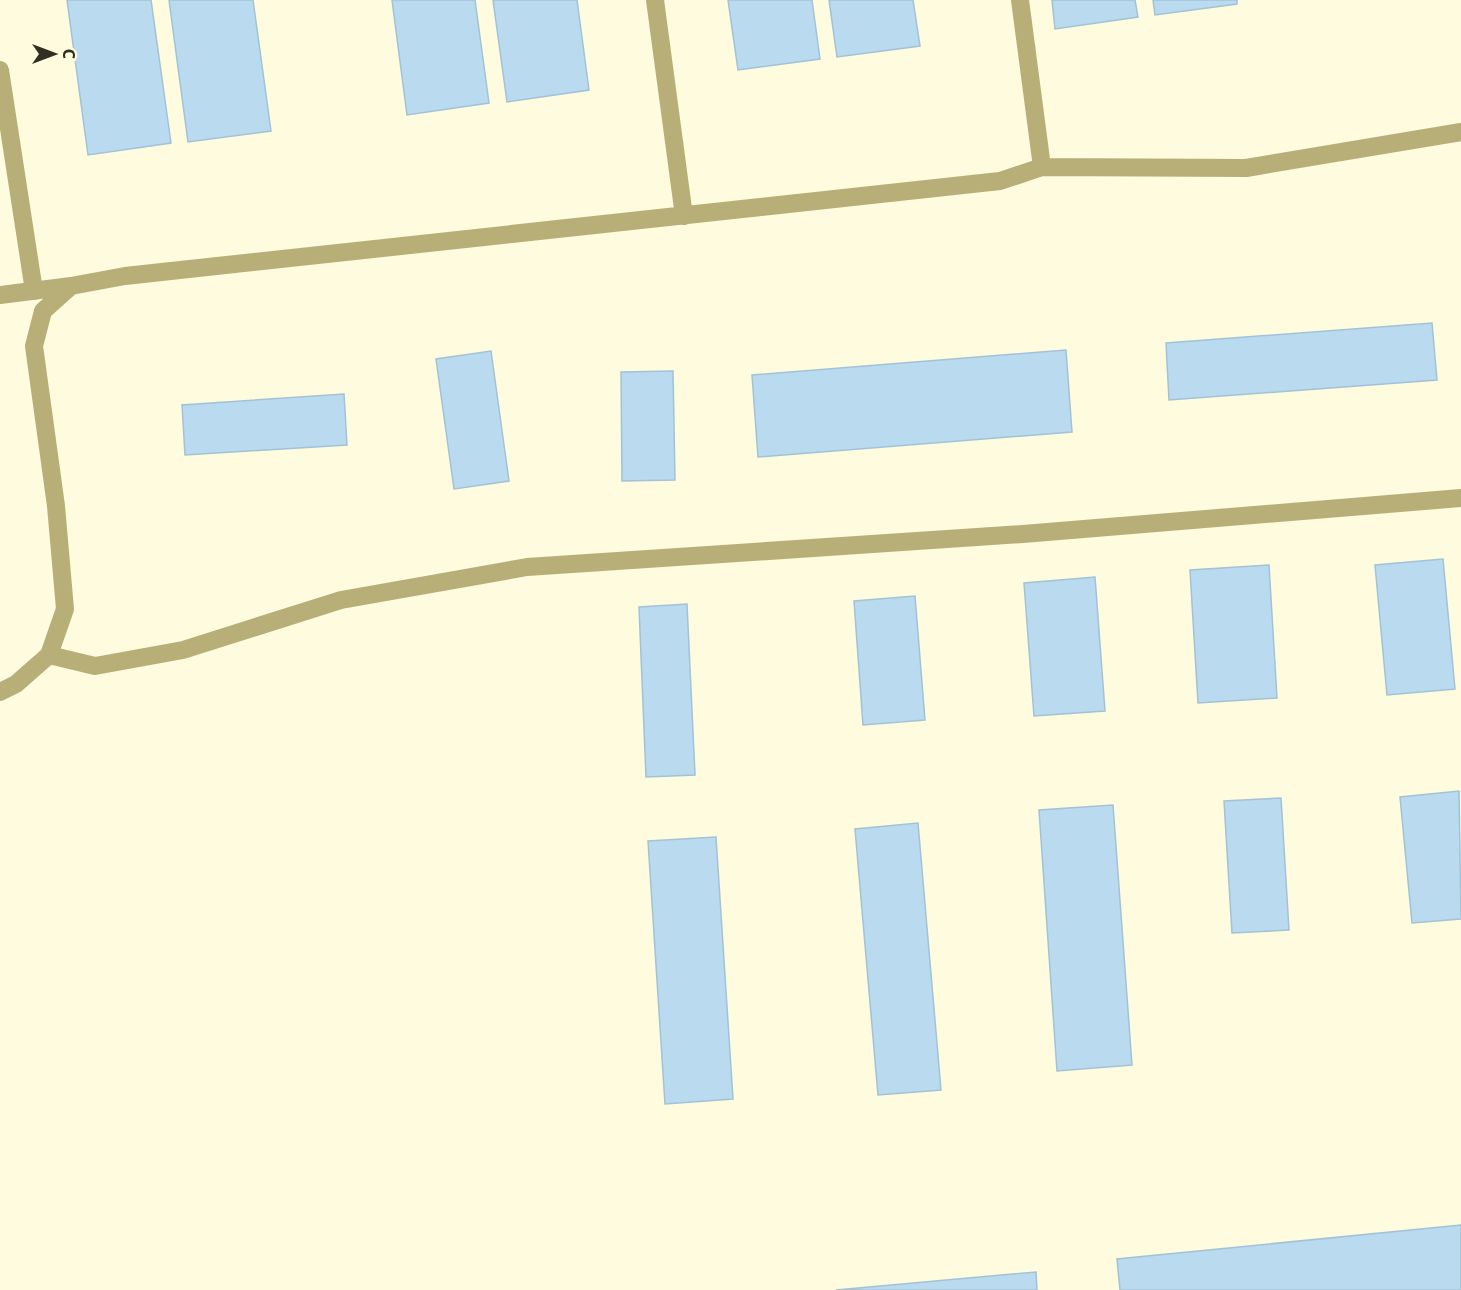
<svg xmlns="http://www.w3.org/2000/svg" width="1461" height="1290" viewBox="0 0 1461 1290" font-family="'Noto Sans',sans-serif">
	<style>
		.building { fill: #badaef; stroke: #a2c2d6; stroke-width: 1.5 }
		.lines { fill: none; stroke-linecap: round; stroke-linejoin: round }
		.minor { stroke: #b7af77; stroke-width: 18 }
	</style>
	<rect width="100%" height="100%" fill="#fefbdf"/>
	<path class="building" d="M67,0H151L171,143L88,155Z
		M169,0H253L271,131L188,142Z
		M392,0H475L489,103L407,115Z
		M493,0H577L589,90L507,102Z
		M728,0H812L820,59L738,70Z
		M829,0H913L920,46L837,57Z
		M1052,0H1135L1138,17L1055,29Z
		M1153,0H1237V4L1155,15Z
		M1432,323L1437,380L1169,400L1166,343Z
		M1066,350L1072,432L758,457L752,375Z
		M491,351L509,481L454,489L436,359Z
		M673,371L675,480L622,481L621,372Z
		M344,394L347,445L185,455L182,405Z
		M1443,559L1455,689L1387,695L1375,565Z
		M1269,565L1277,698L1198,703L1190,570Z
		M1095,577L1105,711L1034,716L1024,583Z
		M915,596L925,720L863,725L854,601Z
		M687,604L695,775L646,777L639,607Z
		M1459,791L1461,919L1412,923L1400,797Z
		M1281,798L1289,930L1232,933L1224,801Z
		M1113,805L1132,1065L1057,1071L1039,810Z
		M918,823L941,1090L878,1095L855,829Z
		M716,837L733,1099L665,1104L648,841Z
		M1461,1225V1290H1120L1117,1259Z
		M1036,1272L1037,1290H836Z"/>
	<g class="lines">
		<path class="minor" d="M655,0L684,216
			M1020,0L1042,167
			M0,70L34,291
			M0,295L71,286
			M49,655L95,666L183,650L341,600L527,567L1023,534L1461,498
			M0,692L16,684L49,655L65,609L56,506L34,346L43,311L71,286L125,276L1000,181L1042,167L1246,168L1461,132"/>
	</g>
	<g transform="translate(54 54) rotate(90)" stroke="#fefbdf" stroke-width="4.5" paint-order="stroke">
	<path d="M0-4.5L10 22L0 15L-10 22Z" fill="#312f22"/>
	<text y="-9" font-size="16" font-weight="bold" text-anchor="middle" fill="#312f22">С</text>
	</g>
</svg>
